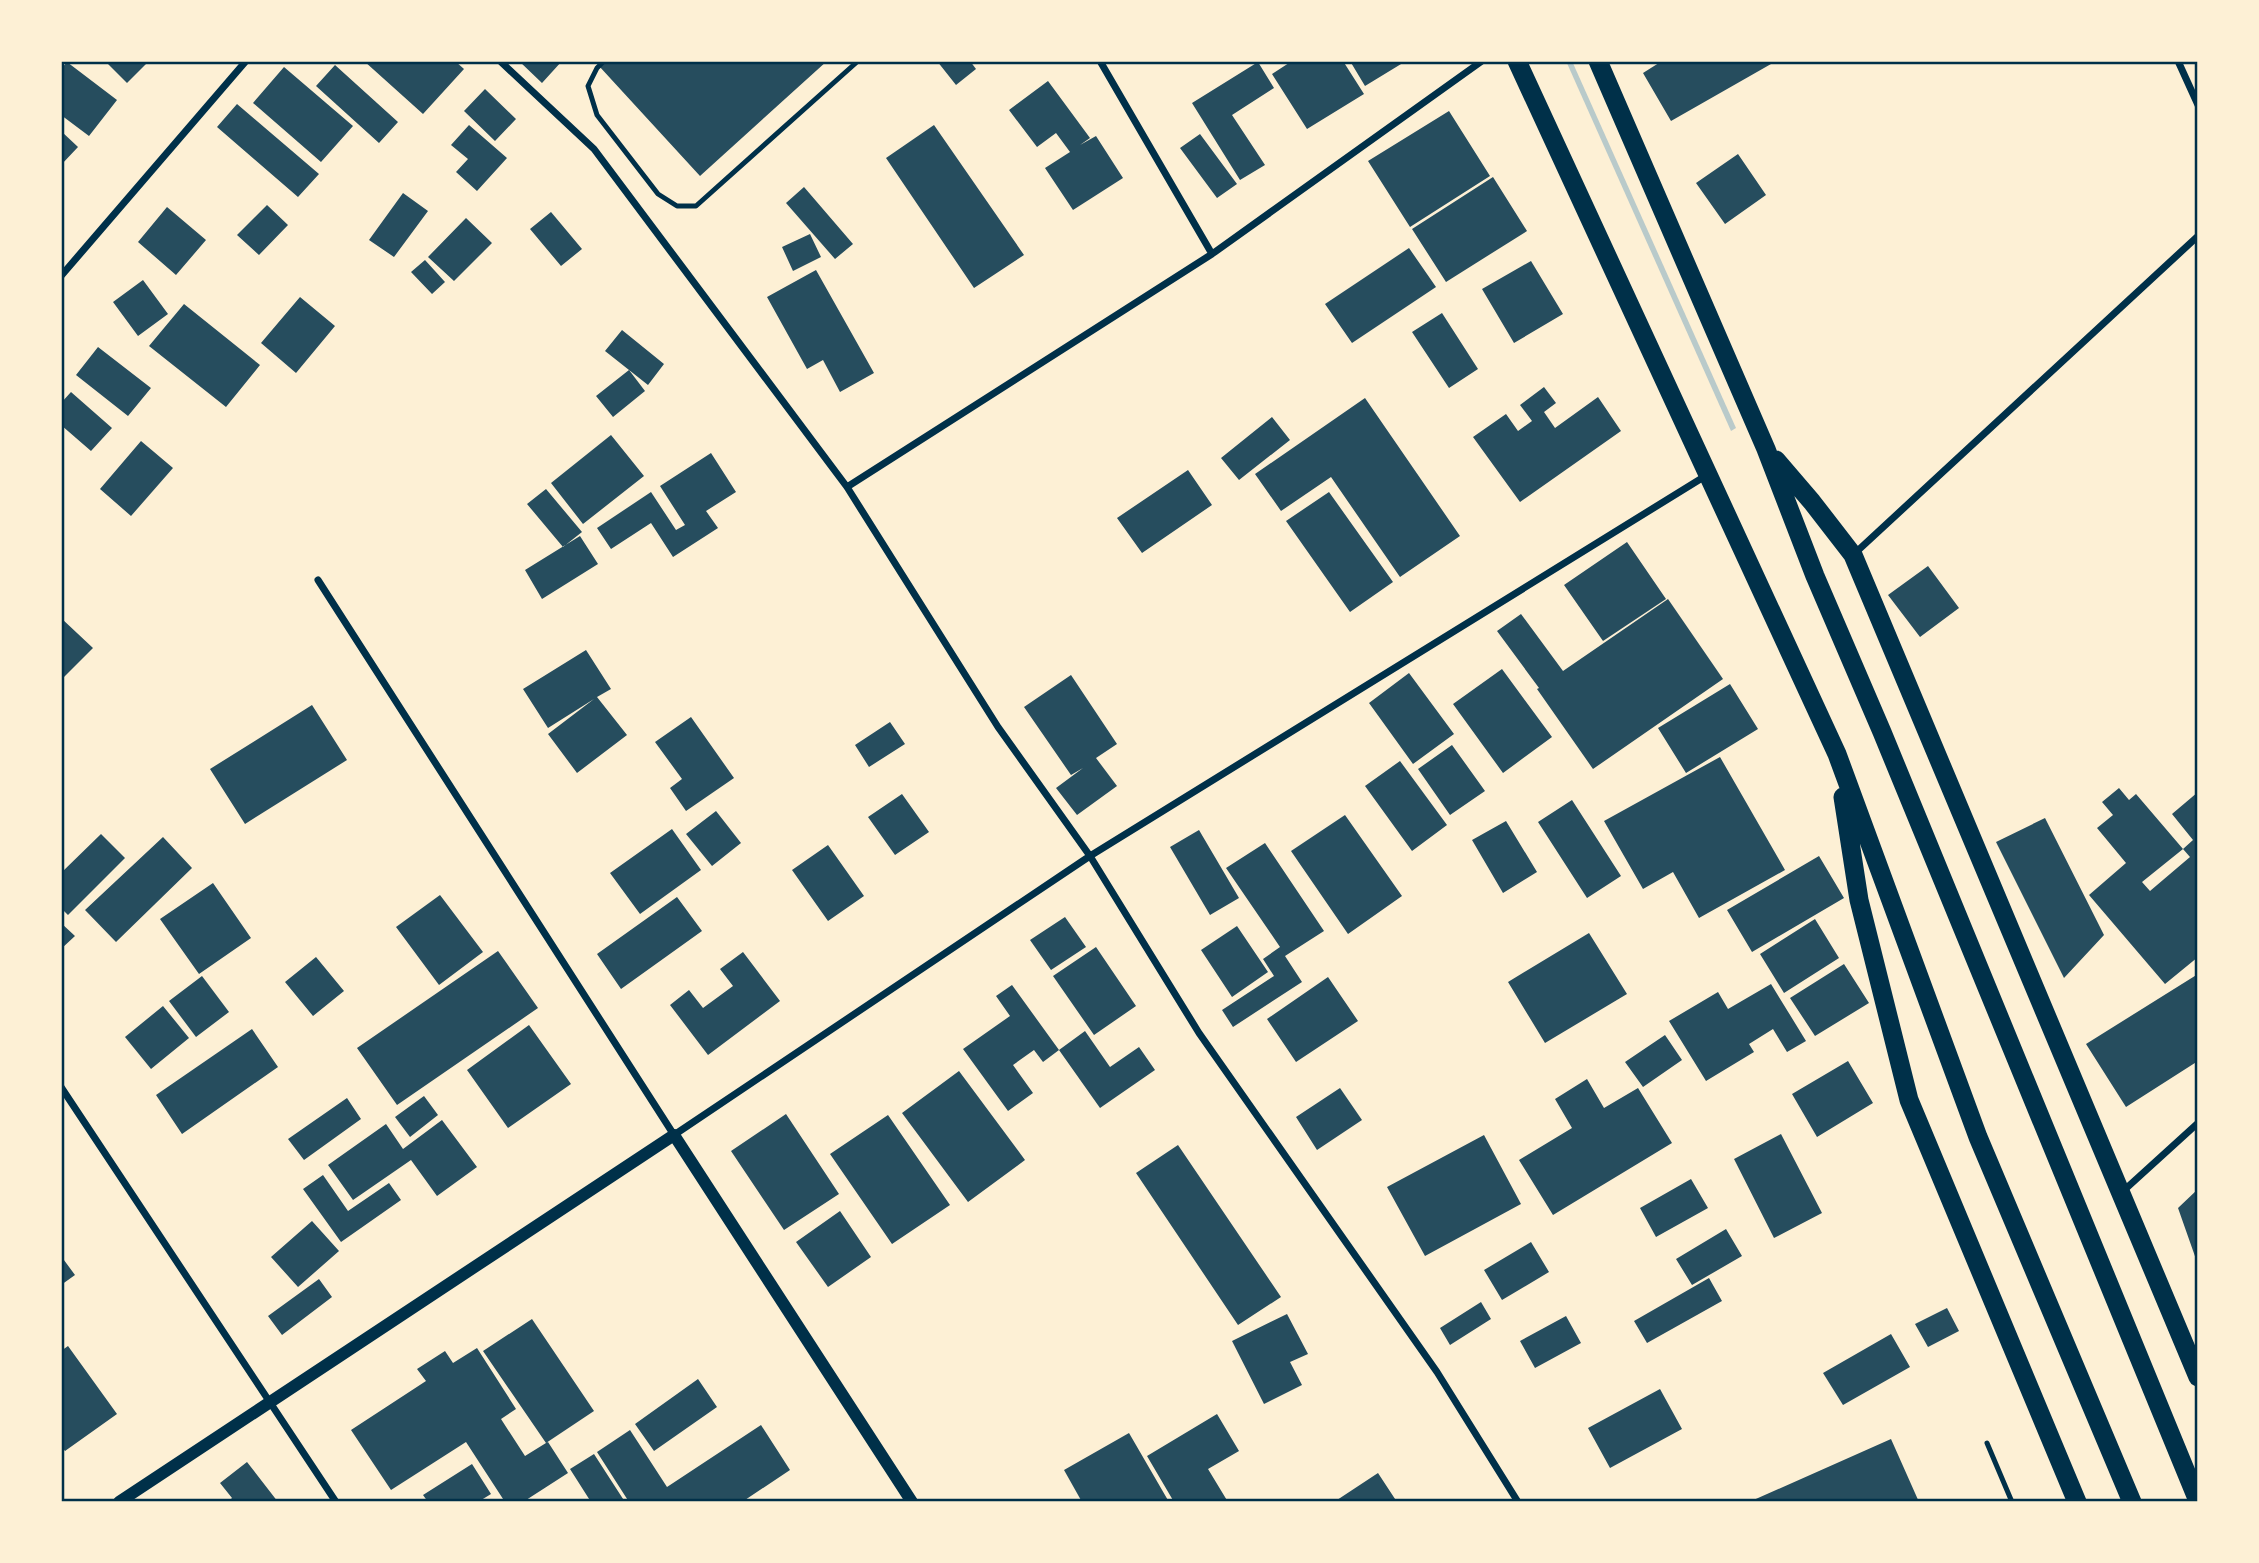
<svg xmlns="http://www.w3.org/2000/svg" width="2259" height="1563" viewBox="0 0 2259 1563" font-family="Ubuntu,sans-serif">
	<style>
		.green { fill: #b9caca }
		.building { fill: #264d5e; fill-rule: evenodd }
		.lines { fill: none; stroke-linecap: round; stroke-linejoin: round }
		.service { stroke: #003049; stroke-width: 5 }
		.minor { stroke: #003049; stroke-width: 7 }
		.tertiary { stroke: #003049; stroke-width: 12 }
		.trunk { stroke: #003049; stroke-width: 19 }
		.neatline { fill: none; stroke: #003049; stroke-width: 2.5 }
	</style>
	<rect width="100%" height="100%" fill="#fdf0d5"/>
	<path class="green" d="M1566,61H1572L1736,428L1731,431Z"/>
	<path class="building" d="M105,61H149L127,83Z
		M364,61H455L464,69L423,114Z
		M519,61H562L542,83Z
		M604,61H827L700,176L599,66Z
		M937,61H970L976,69L956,85Z
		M1292,61H1343L1364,94L1307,129L1272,74Z
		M1350,61H1406L1365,86Z
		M1662,61H1769L1771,64L1671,121L1643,73Z
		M67,62L117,100L89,136L61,115V69Z
		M1258,62L1274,88L1232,115L1265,165L1240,180L1192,103Z
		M335,65L398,122L379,143L316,86Z
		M284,67L353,126L321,162L253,103Z
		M1048,81L1090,138L1080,145L1096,136L1123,178L1073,210L1045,168L1070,152L1056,133L1037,147L1009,110Z
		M485,89L516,119L495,141L464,111Z
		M237,104L319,174L298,197L217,127Z
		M1449,111L1490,176L1410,227L1368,161Z
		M469,125L507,158L477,191L456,172L468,159L451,145Z
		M934,125L1024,255L974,288L886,158Z
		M61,131L78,147L61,165Z
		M1200,134L1237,184L1217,198L1180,148Z
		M1738,154L1766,195L1725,224L1696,183Z
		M1493,177L1527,231L1446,282L1412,229Z
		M804,187L853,244L835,259L786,203Z
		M403,193L428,211L394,257L369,240Z
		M267,205L288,225L259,255L237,235Z
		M167,207L206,240L176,275L138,242Z
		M551,212L582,249L561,266L530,229Z
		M466,218L492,243L454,281L428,257Z
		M810,234L821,257L793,271L782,247Z
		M1409,248L1436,287L1352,343L1325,304Z
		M425,260L445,282L432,294L411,272Z
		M1531,261L1563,314L1514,343L1482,289Z
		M816,270L874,373L840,392L823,360L807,369L767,297Z
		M143,280L168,314L138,336L113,302Z
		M300,297L335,326L296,373L261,343Z
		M184,304L260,365L226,407L149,346Z
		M1442,313L1478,369L1449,388L1412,332Z
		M622,330L664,364L648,385L605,351Z
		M98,347L151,388L128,416L76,375Z
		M629,370L645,391L613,417L596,396Z
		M1544,387L1556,403L1544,412L1555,428L1598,397L1621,431L1520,502L1473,437L1506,414L1518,431L1532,421L1520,405Z
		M71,392L112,428L91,451L61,425V403Z
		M1365,398L1460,536L1400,577L1331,477L1281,511L1255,474Z
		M1272,417L1290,440L1239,480L1221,458Z
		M611,435L644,476L583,524L551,483Z
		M141,441L173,468L131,516L100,489Z
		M711,453L736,492L706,511L718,528L673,557L651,523L611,549L597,528L651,492L676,530L685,525L660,486Z
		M1188,470L1212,505L1142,553L1117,518Z
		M546,489L582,532L563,547L527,504Z
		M1329,492L1393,582L1350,612L1286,521Z
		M580,536L598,564L542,599L525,570Z
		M1627,542L1666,599L1603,641L1564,585Z
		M1928,566L1959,608L1920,637L1888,595Z
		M1668,599L1723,679L1593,769L1537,689L1539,688L1497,631L1521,614L1563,671Z
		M61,618L93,648L61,680Z
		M586,650L611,689L597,697L627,735L577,773L548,734L594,699L548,728L523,689Z
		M1502,669L1552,737L1503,773L1453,704Z
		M1409,673L1454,734L1413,764L1369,703Z
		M1071,675L1117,744L1096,758L1117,786L1077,815L1056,788L1083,768L1071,775L1024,707Z
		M1730,684L1758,729L1686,773L1658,728Z
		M312,705L347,760L245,824L210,769Z
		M691,717L734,778L686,811L670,788L682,779L655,742Z
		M890,722L905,744L869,767L855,745Z
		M1452,745L1485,791L1450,815L1418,769Z
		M1720,757L1785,870L1699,918L1673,872L1643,889L1604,821Z
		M1400,761L1447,825L1412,851L1365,786Z
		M2119,788L2129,800L2136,794L2183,849L2193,840L2172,814L2198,792V957L2165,984L2089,895L2126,863L2097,828L2113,815L2102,802ZM2183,849L2190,857L2150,891L2142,882Z
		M902,794L929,832L895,855L868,817Z
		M1572,800L1621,876L1587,898L1538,822Z
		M716,811L741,843L712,866L686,834Z
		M1345,815L1402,896L1348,934L1291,851Z
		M2045,818L2104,935L2064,978L1996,842Z
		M1506,821L1537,872L1503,893L1472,840Z
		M672,829L701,870L640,914L610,873Z
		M1199,830L1239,898L1210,915L1170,847Z
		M101,834L125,858L68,915L61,908V873Z
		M163,837L192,868L116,942L85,910Z
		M1265,843L1324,931L1285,956L1302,982L1233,1027L1222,1010L1274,976L1263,959L1280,947L1226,868Z
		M828,845L864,896L828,921L792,870Z
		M1819,856L1844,898L1752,952L1727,910Z
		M213,883L251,938L199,974L160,919Z
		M440,895L483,952L439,985L396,927Z
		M677,897L702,931L621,989L597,954Z
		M1065,917L1086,947L1051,970L1030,940Z
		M1815,919L1839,958L1784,993L1760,954Z
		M61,923L75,936L61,949Z
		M1237,926L1268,972L1232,997L1201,950Z
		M1589,933L1627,994L1545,1043L1508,982Z
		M1096,947L1136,1006L1094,1035L1053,976Z
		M498,951L538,1008L397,1105L357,1048Z
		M743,952L780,1001L708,1055L670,1005L689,990L703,1008L733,986L720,969Z
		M316,957L344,991L313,1016L285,982Z
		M1844,964L1869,1003L1815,1036L1790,998Z
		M2198,974V1061L2126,1107L2086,1044Z
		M202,976L229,1012L196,1037L169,1001Z
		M1328,977L1358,1021L1296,1062L1267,1019Z
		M1771,984L1806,1041L1787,1052L1773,1029L1749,1044L1754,1052L1706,1081L1669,1021L1718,992L1728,1009Z
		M1012,985L1059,1050L1085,1031L1110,1067L1139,1047L1155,1070L1100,1108L1059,1050L1043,1062L1034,1050L1013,1065L1033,1093L1008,1111L963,1049L1010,1016L996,996Z
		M163,1006L189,1038L151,1069L125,1037Z
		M529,1025L571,1084L508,1128L467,1070Z
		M252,1029L278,1067L182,1134L156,1095Z
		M1665,1035L1682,1060L1643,1087L1625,1062Z
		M1848,1061L1873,1103L1817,1137L1792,1094Z
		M959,1071L1025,1160L968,1202L902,1113Z
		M1587,1079L1604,1108L1638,1088L1672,1143L1553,1215L1519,1160L1572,1128L1555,1099Z
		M1340,1088L1362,1120L1317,1150L1296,1117Z
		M424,1096L438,1115L410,1137L395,1117Z
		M347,1098L361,1119L304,1160L288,1139Z
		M786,1114L839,1194L784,1230L731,1151Z
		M888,1115L950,1205L892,1244L830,1154Z
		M442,1120L477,1167L437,1196L411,1160L353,1200L328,1165L386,1124L403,1149Z
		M1781,1134L1822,1213L1774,1238L1734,1159Z
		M1484,1135L1521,1204L1425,1256L1387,1187Z
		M1178,1145L1281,1297L1238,1325L1136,1173Z
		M323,1175L348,1211L389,1183L401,1200L341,1242L303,1189Z
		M1691,1179L1708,1208L1656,1237L1640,1208Z
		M2198,1189V1262H2197L2178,1208Z
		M840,1211L871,1257L828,1287L796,1242Z
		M312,1221L339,1251L298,1287L271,1257Z
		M1726,1229L1742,1256L1692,1285L1676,1259Z
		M1531,1242L1549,1272L1502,1300L1484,1270Z
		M61,1256L75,1275L61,1285Z
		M1709,1278L1722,1301L1647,1343L1634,1321Z
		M319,1279L332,1297L282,1335L268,1316Z
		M1481,1302L1491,1319L1450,1345L1440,1328Z
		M1947,1308L1959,1331L1928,1347L1915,1324Z
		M1287,1314L1308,1354L1290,1362L1302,1385L1264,1404L1232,1341Z
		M1566,1316L1581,1343L1535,1368L1520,1341Z
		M532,1319L594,1411L546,1443L548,1442L568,1473L523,1502H505L466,1442L391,1490L351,1430L426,1381L417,1369L445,1351L453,1363L477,1348L516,1409L501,1419L525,1456L546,1443L483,1351Z
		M1891,1334L1910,1367L1843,1405L1823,1373Z
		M68,1346L117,1414L65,1451L61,1446V1351Z
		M698,1379L717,1407L654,1451L635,1424Z
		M1660,1389L1682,1429L1610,1468L1588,1428Z
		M1217,1414L1239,1451L1208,1469L1228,1502H1174L1147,1456Z
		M761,1425L790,1470L742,1502H629L597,1452L630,1430L667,1487Z
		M1129,1433L1169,1502H1082L1064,1470Z
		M1891,1439L1919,1502H1749Z
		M594,1454L625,1502H591L570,1469Z
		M247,1462L278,1502H228L232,1498L220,1483Z
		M472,1464L491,1494L478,1502H428L423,1495Z
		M1378,1473L1397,1502H1334Z"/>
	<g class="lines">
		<path class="service" d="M604,61L597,68L588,86L597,115L658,194L677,206H696L858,61
			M1987,1443L2012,1502"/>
		<path class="minor" d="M500,61L594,149L847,487L998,727L1090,856L1199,1033L1437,1372L1518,1502
			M1100,61L1212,254
			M2178,61L2198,105
			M61,276L246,61
			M847,487L1212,254L1482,61
			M1853,555L2198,236
			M318,580L674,1135L1090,856L1707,475
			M61,1087L336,1502
			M2121,1193L2198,1123"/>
		<path class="tertiary" d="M119,1502L674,1135L912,1502"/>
		<path class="trunk" d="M1517,61L1837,754L1978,1137L2132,1502
			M1598,61L1766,449L1815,576L1882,732L2198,1501
			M1776,460L1812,502L1853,555L2198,1377
			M1843,797L1859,900L1909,1100L2077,1502"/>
	</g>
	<rect width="2259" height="1563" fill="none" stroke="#fdf0d5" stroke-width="126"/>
	<rect x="63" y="63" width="2133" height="1437" class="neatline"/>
</svg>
